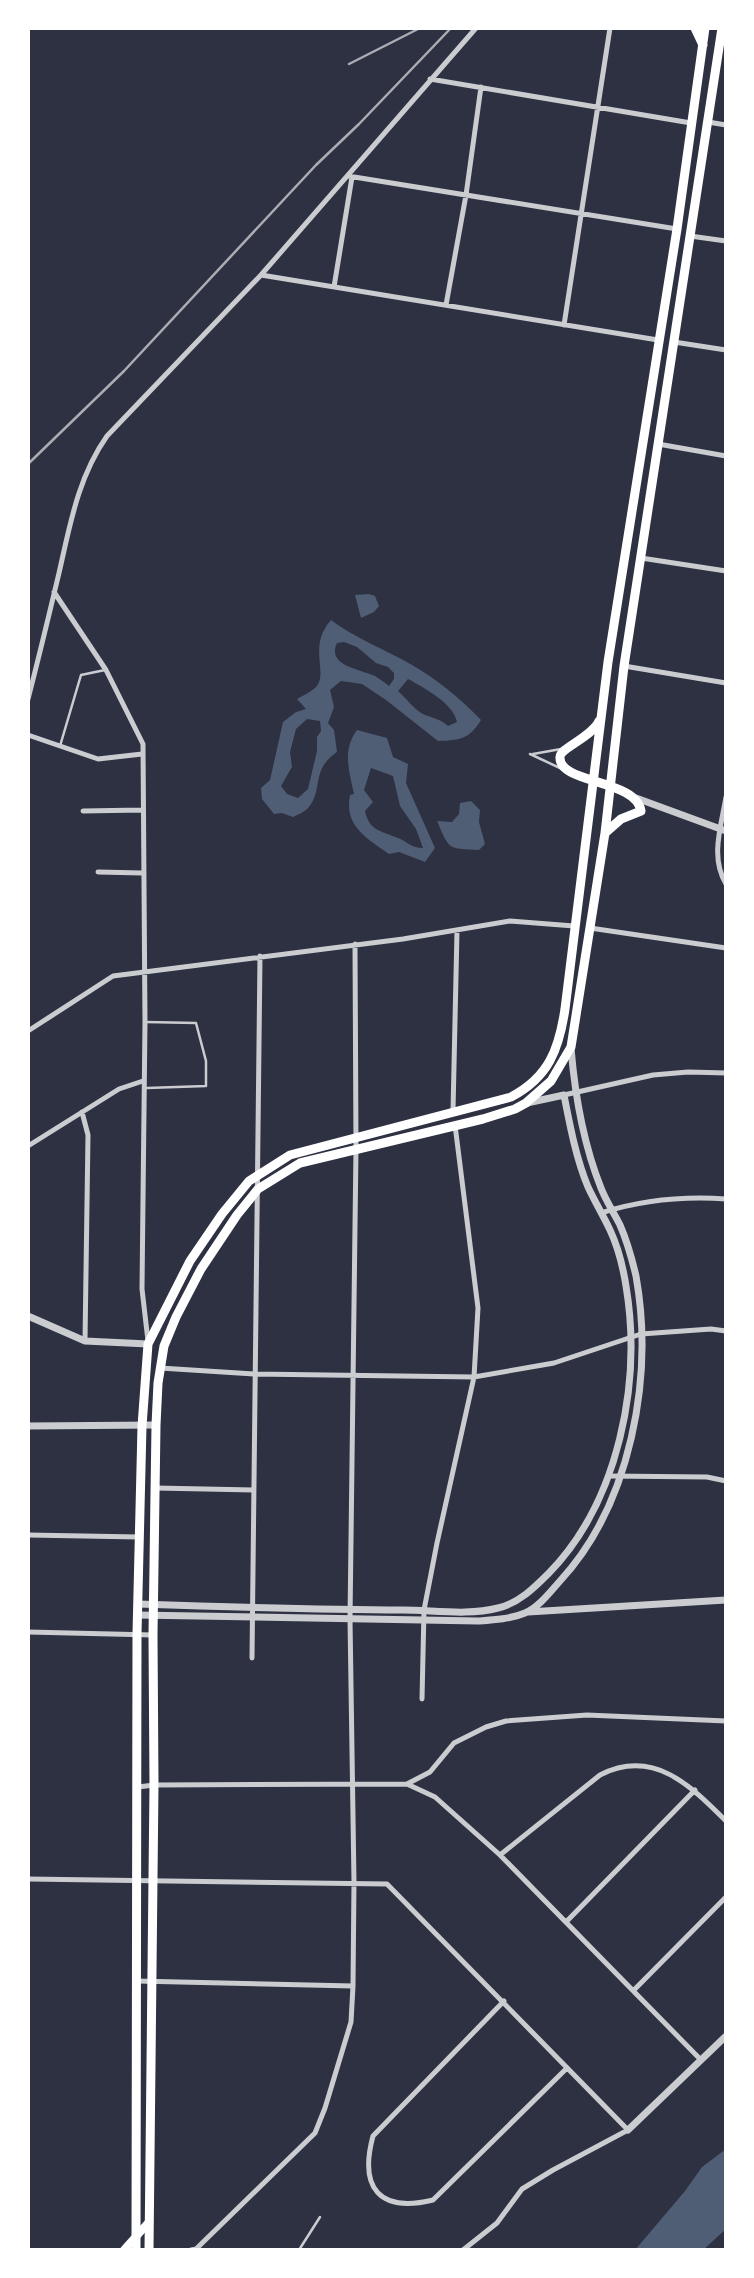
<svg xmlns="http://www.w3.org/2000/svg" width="754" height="2278" viewBox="0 0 754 2278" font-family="'Golos Text',sans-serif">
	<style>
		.water { fill: #4f5d75; fill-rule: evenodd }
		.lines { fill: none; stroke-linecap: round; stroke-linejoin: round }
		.service { stroke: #caccd0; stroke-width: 2.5 }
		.minor { stroke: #caccd0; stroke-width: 5 }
		.tertiary { stroke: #caccd0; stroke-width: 7 }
		.secondary { stroke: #fff; stroke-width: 8 }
		.primary { stroke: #fff; stroke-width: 9 }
		.rail { stroke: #abadb3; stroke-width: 2.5 }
	</style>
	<rect width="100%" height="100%" fill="#2d3142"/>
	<path class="water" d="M369,594L375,596L379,606L374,612L361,618L355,595Z
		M331,620C356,639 385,649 412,665C438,680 460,698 481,720C469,740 459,740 438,741L386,700L362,684L341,681L330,690L334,707L328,723L334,730L337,752C310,770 324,790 308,808C305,812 297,815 293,817L282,813L274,814L262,799L261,788L270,780L283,722L296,712L306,709L297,699C302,696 311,692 316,687C329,673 307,647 331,620ZM344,642L357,647L376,663L388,667L394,673V679L389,686C385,683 380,679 375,676C361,669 326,666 337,643ZM408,679C423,687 454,704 457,722L448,726C441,719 432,718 423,714C416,711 403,695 398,691ZM307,719L320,721L321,731L317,737V751L308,789L298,798L287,794L281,786L292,767L290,752L296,729Z
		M357,730L387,738L393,757L408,764L406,783L435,848L425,862L399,852L389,854C366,838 344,826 350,795L354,794C349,771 342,750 357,730ZM371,768L393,776L400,806L416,829L423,848C411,848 408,842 398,838C382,831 369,831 365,811L373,802L364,790Z
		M471,801L480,810L479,822L485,844L479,850C447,848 450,851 437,821L452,822L459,814L460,803Z
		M726,2149V2229L703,2250H635L685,2191L702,2167Z"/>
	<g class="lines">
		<path class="service" d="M60,746L81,675L105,670
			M530,754L562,769
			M533,754L561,749
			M145,1022L196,1023L206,1061V1086L147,1088
			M299,2250L320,2217"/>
		<path class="minor" d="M430,79L691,123
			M708,122L726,125
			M348,176L677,229
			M690,236L726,241
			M261,275L658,340
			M334,287L352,177
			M446,305L466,195L481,87
			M564,325L610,28
			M674,342L726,350
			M658,444L726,456
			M641,558L726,571
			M54,592L106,670L143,744L145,1022L142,1289L148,1341
			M624,666L726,683
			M28,699C39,657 49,615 59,573C70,525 78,477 107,436L261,275L476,28
			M28,735L98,759L142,754
			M726,797C721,827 710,857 726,884
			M83,811L142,810
			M98,872L142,873
			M590,928L726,948
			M28,1031L113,976L403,939L510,921L574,926
			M564,1095L653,1075L688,1072L726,1073
			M453,1111L457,931
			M82,1112L88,1135L85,1341
			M28,1146L119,1089L143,1081
			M601,1213C642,1200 683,1196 726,1199
			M160,1368L254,1374L474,1377L554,1363L641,1334L711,1329L726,1331
			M608,1476L707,1477L726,1481
			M155,1488L254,1490
			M28,1535L139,1537
			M28,1632L153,1635
			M252,1658L260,956
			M422,1699L424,1610L437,1543L474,1377L478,1308L455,1125
			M407,1784L430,1772L454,1743L486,1727L506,1721L587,1715L726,1721
			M138,1787L154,1785L407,1784L435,1797L500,1855L701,2060
			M500,1855L600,1775C653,1748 690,1785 726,1821
			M28,1879L387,1884L628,2130L553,2170L522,2189L497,2223L463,2250
			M567,1921L695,1790
			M136,1981L353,1986
			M634,1990L726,1897
			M504,2001L373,2136C359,2188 379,2213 433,2200L567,2068
			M191,2250L196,2249L315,2133L325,2108L351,2022L353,1986L354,1882L350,1619L356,1148L355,944"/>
		<path class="tertiary" d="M636,798L726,831
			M28,1316L85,1341L148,1344
			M28,1426L156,1425
			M138,1604C226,1607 314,1610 403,1610C433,1610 468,1616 498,1608C519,1603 534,1588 549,1573C619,1501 642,1382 626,1286C623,1267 618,1247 610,1230C603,1215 595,1202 588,1187C576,1158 570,1126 564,1095L527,1103
			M528,1612L726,1600
			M137,1615L478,1621C493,1620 511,1619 525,1613C539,1607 550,1592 560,1581C631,1504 654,1377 636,1276C632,1259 627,1241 620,1225C614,1213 606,1201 601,1188C583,1143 575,1096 571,1048
			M628,2130L726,2036"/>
		<path class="secondary" d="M124,2250L149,2222"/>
		<path class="primary" d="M695,28L703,45
			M599,721C592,737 560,748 560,757C558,784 636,779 641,811L621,819L605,833
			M136,2250L137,1634L142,1426L148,1344L190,1261L222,1214L249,1181L290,1155L511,1097C549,1077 559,1049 565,1009L608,662L677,229L705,28
			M149,2250L154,1785L153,1635L156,1425L158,1383L164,1346L176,1317L201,1269L237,1215L258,1189L300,1163L483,1119L515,1109L526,1103L551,1081L571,1047L605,833L624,666L722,28"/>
		<path class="rail" d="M349,64L420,28
			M28,464L124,371L316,165L359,124L451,28"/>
	</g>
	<rect width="754" height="2278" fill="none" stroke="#ffffff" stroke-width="60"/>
</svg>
